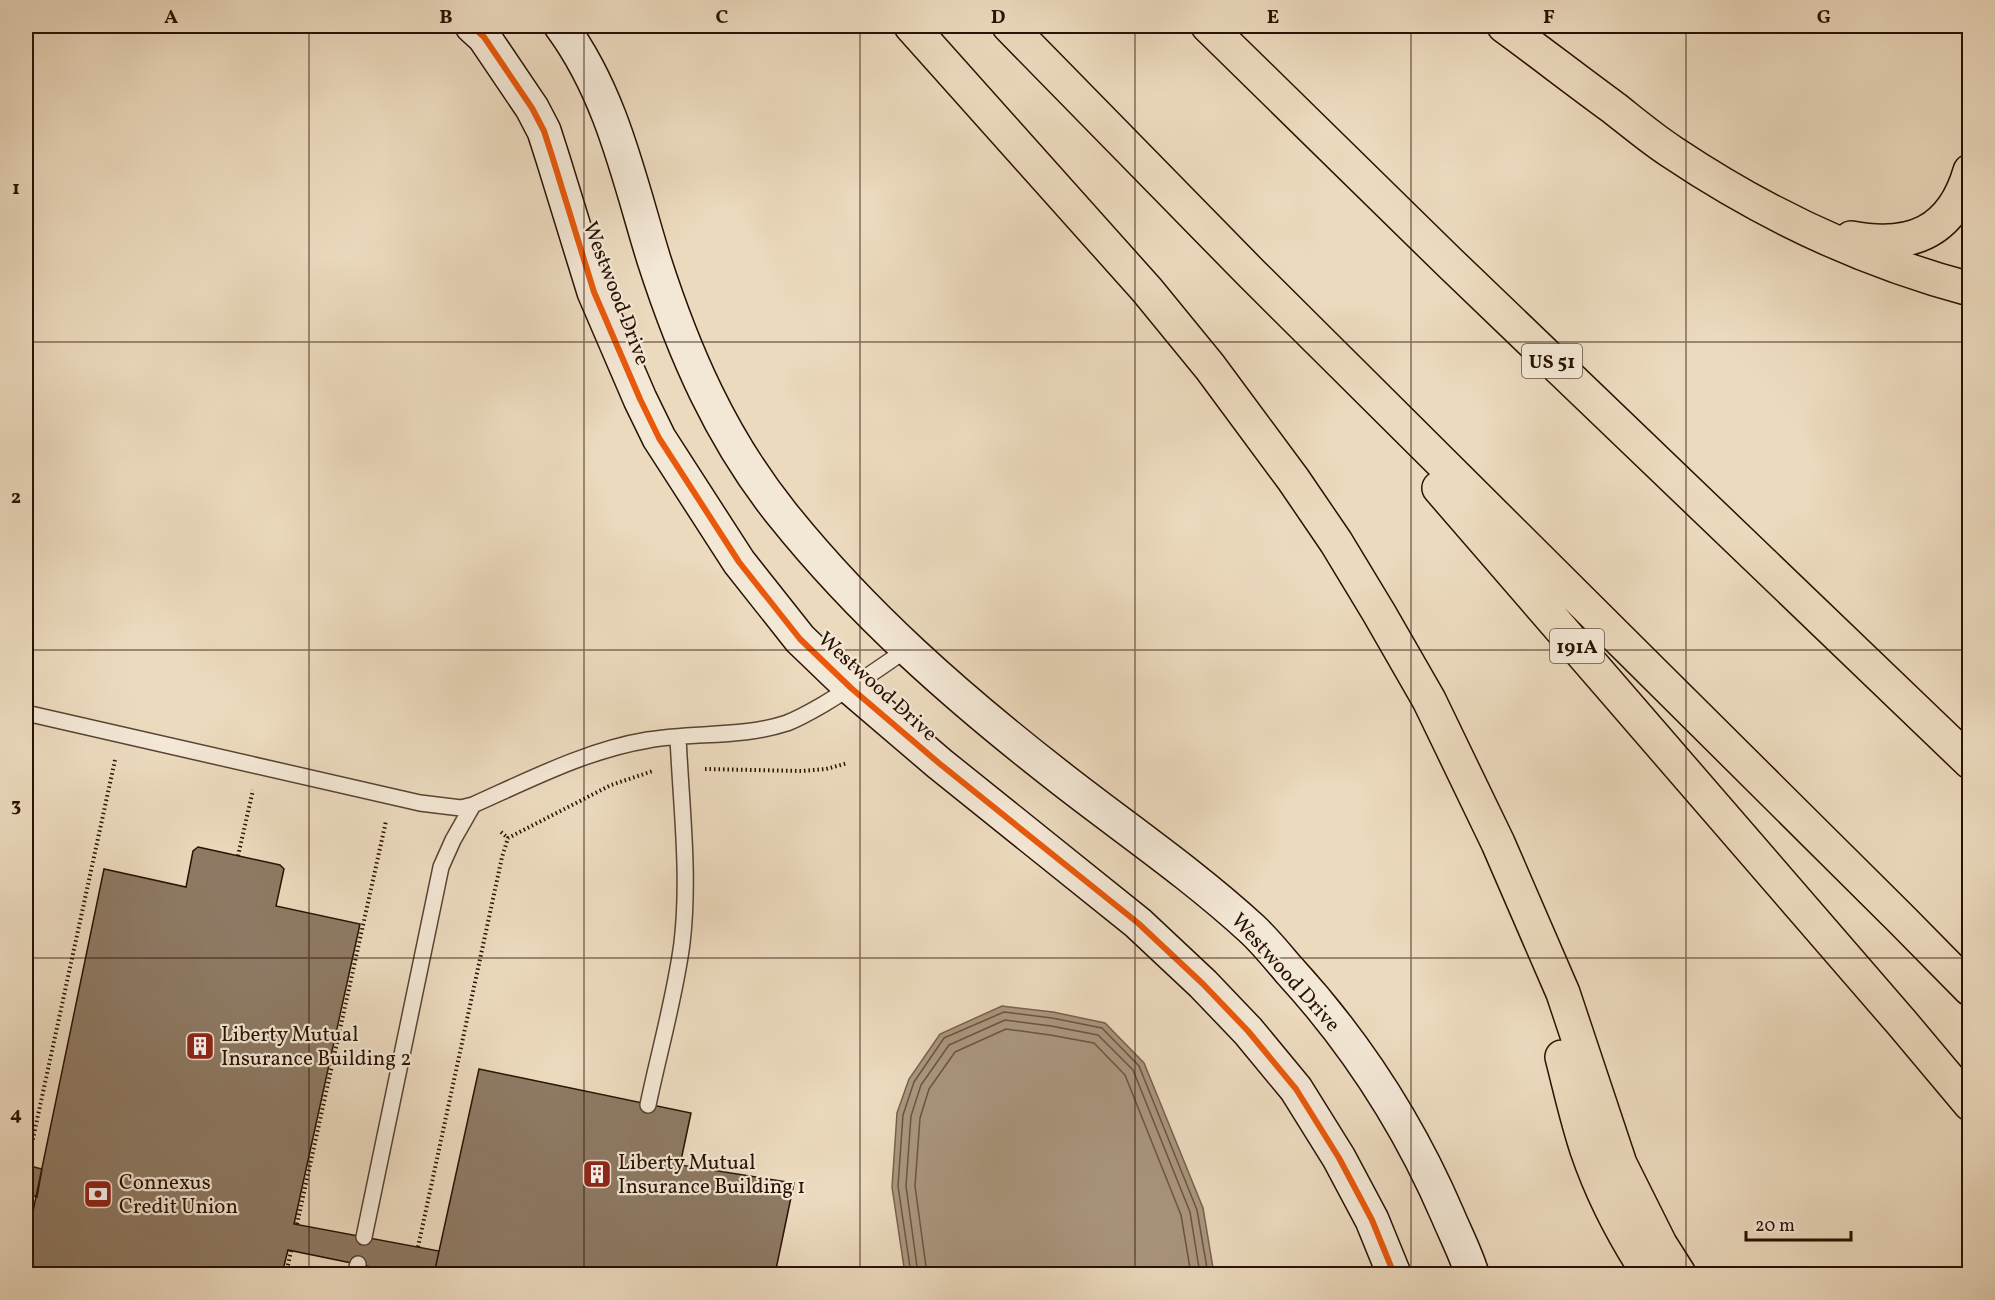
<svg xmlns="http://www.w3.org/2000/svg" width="1995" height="1300" viewBox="0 0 1995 1300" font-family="Vollkorn,serif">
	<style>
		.water { fill: #aa967e; stroke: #76614d; stroke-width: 1.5 }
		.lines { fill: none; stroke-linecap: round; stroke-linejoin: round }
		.shore { stroke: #6a5440; stroke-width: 1.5 }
		.building { fill: #8e7a64; stroke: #291103; stroke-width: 1.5 }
		.lane-casing { stroke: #5a4332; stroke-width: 18 }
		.secondary-casing { stroke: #291103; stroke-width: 36 }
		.highway-casing { stroke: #291103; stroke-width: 36 }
		.path { stroke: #291103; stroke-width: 4; stroke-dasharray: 1.5 3; stroke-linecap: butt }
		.lane { stroke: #f3e7d5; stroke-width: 15 }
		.secondary { stroke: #f3e7d5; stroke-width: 33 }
		.highway { stroke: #ecdabe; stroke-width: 33 }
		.cycleway-casing { stroke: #f3e7d5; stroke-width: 10 }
		.cycleway { stroke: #e8590c; stroke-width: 6 }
		.grid { fill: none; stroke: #291103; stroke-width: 1.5; stroke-opacity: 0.55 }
		.labels { text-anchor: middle; stroke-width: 4.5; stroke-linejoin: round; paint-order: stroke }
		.shield { fill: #f3e7d5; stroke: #665142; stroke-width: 1.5 }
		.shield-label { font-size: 20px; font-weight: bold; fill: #291103 }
		.street-label { font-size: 21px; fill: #291103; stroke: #f3e7d5 }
		.poi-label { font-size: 21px; fill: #291103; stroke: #f3e7d5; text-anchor: start }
		.neatline { fill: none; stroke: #291103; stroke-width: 2 }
		.grid-label { font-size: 20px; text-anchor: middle; font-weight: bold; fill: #291103 }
	</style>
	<rect width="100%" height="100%" fill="#ecdabe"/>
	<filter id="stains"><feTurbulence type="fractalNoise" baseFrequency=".00333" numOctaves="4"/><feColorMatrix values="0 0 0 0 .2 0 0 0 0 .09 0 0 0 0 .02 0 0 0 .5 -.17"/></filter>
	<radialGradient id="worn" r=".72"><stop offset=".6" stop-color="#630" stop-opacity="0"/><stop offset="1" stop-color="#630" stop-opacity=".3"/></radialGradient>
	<path class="water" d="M1002,1006L1053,1012L1105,1023L1144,1063L1203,1208L1214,1274H905L892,1187L897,1113L909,1079L940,1034Z"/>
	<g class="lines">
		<path class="shore" d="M911,1274L898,1186L903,1115L914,1082L944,1038L1004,1012L1052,1018L1102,1028L1139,1066L1197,1210L1208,1274
			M918,1274L906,1186L911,1116L921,1085L949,1045L1005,1020L1051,1026L1098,1035L1133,1070L1190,1212L1200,1274
			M927,1274L915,1186L920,1118L929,1089L955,1052L1006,1029L1050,1035L1094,1043L1125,1075L1181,1215L1191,1274"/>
	</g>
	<path class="building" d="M198,847L280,865L284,869L276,906L360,924L294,1224L439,1251L434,1274H405L288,1250L282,1274H26V1245L104,869L186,887L193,851Z
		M479,1069L691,1113L680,1165L794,1183L775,1274H434Z
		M26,1165L42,1169L37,1197L26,1194Z"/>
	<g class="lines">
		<g class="lane-casing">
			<path id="lane" d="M26,713L420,803L461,808L473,805C529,780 587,750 648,740C694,732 742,738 787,723C800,718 812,711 824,704C852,687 880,668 907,649
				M648,1105C659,1052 675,997 682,943C690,875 681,805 678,737
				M364,1237L441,867L453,840L473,805
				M355,1274L358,1264"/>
		</g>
		<g class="secondary-casing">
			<path id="secondary" d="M472,26L484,37L532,108L544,131L553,159L594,292L640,399L659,438L739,562L800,639L851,688L940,764L1138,923L1203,984L1248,1031L1296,1089L1339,1158L1372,1220L1394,1274
				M561,26C612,95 629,179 654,260C684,353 721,438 782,514C862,614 958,698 1058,776C1123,827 1191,873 1252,929C1265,941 1277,956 1289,970C1356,1043 1409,1125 1448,1216C1456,1235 1466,1254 1472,1274"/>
		</g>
		<g class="highway-casing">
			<path id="highway" d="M911,26L1147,290L1210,367L1293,479L1336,542L1379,613L1429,700L1498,843L1563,993L1620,1164L1660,1244L1679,1274
				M1009,26L1250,272L1901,919L1970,989
				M1208,26L1450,263L1970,762
				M1504,26C1541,53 1577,81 1614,108C1633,123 1652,139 1672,152C1763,213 1864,261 1970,289
				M1851,238C1910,249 1952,233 1970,171
				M1439,488L1902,1023L1970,1104
				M1562,1057C1570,1088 1577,1120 1587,1150C1602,1194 1624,1236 1649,1274"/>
		</g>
		<path class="path" d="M705,769L802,771L826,769L848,763
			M501,832L508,838
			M238,856L253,790
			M27,1166L115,760
			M297,1224L386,821
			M418,1247L502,857L508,838L611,785L653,771
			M286,1274L291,1251"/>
		<use href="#lane" class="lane"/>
		<use href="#secondary" class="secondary"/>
		<use href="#highway" class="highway"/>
		<g class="cycleway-casing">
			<path id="cycleway" d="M472,26L484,37L532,108L544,131L553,159L594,292L640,399L659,438L739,562L800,639L851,688L940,764L1138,923L1203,984L1248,1031L1296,1089L1339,1158L1372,1220L1394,1274"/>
		</g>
		<use href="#cycleway" class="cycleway"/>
	</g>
	<path class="grid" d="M309,26V1274M584,26V1274M860,26V1274M1135,26V1274M1411,26V1274M1686,26V1274M26,342H1970M26,650H1970M26,958H1970"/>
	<defs>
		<g id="building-square" transform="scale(1.5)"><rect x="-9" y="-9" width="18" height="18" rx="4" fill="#8f2418" stroke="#f3e7d5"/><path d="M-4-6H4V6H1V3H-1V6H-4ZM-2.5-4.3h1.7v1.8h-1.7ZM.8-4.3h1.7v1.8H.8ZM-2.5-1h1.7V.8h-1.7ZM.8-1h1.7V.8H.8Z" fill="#fff"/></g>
		<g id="bank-square" transform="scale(1.5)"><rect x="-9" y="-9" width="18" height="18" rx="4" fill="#8f2418" stroke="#f3e7d5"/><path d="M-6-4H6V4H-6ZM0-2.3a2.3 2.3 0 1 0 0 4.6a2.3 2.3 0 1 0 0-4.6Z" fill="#fff"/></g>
	</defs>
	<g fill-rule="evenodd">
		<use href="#building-square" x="200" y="1046"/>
		<use href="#building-square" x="597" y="1174"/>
		<use href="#bank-square" x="98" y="1194"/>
	</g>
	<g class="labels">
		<g class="shield">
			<rect x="1522" y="344" width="60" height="34" rx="4.5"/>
			<rect x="1550" y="629" width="54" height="34" rx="4.5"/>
		</g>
		<g class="shield-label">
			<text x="1552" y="368">US 51</text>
			<text x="1577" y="653">191A</text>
		</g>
		<g class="street-label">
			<text transform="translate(617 293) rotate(69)" y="7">Westwood Drive</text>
			<text transform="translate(878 686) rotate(42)" y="7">Westwood Drive</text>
			<text transform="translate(1286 972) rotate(48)" y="7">Westwood Drive</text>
		</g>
		<g class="poi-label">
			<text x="221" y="1041">Liberty Mutual<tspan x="221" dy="24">Insurance Building 2</tspan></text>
			<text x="618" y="1169">Liberty Mutual<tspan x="618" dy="24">Insurance Building 1</tspan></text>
			<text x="119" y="1189">Connexus<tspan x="119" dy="24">Credit Union</tspan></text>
		</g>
	</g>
	<rect width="1995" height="1300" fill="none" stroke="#ecdabe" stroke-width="66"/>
	<path d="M1746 1231v9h105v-9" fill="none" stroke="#291103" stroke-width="3"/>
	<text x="1755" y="1231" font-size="18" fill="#291103" stroke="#f3e7d5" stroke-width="4.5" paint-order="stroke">20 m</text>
	<rect x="33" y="33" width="1929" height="1234" class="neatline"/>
	<g class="grid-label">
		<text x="171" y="23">A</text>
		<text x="446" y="23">B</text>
		<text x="722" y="23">C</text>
		<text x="998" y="23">D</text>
		<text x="1273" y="23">E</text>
		<text x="1549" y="23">F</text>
		<text x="1824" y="23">G</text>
		<text x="16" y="194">1</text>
		<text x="16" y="503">2</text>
		<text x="16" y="811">3</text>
		<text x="16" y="1120">4</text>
	</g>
	<rect width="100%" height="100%" filter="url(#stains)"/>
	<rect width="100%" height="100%" fill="url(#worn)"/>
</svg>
